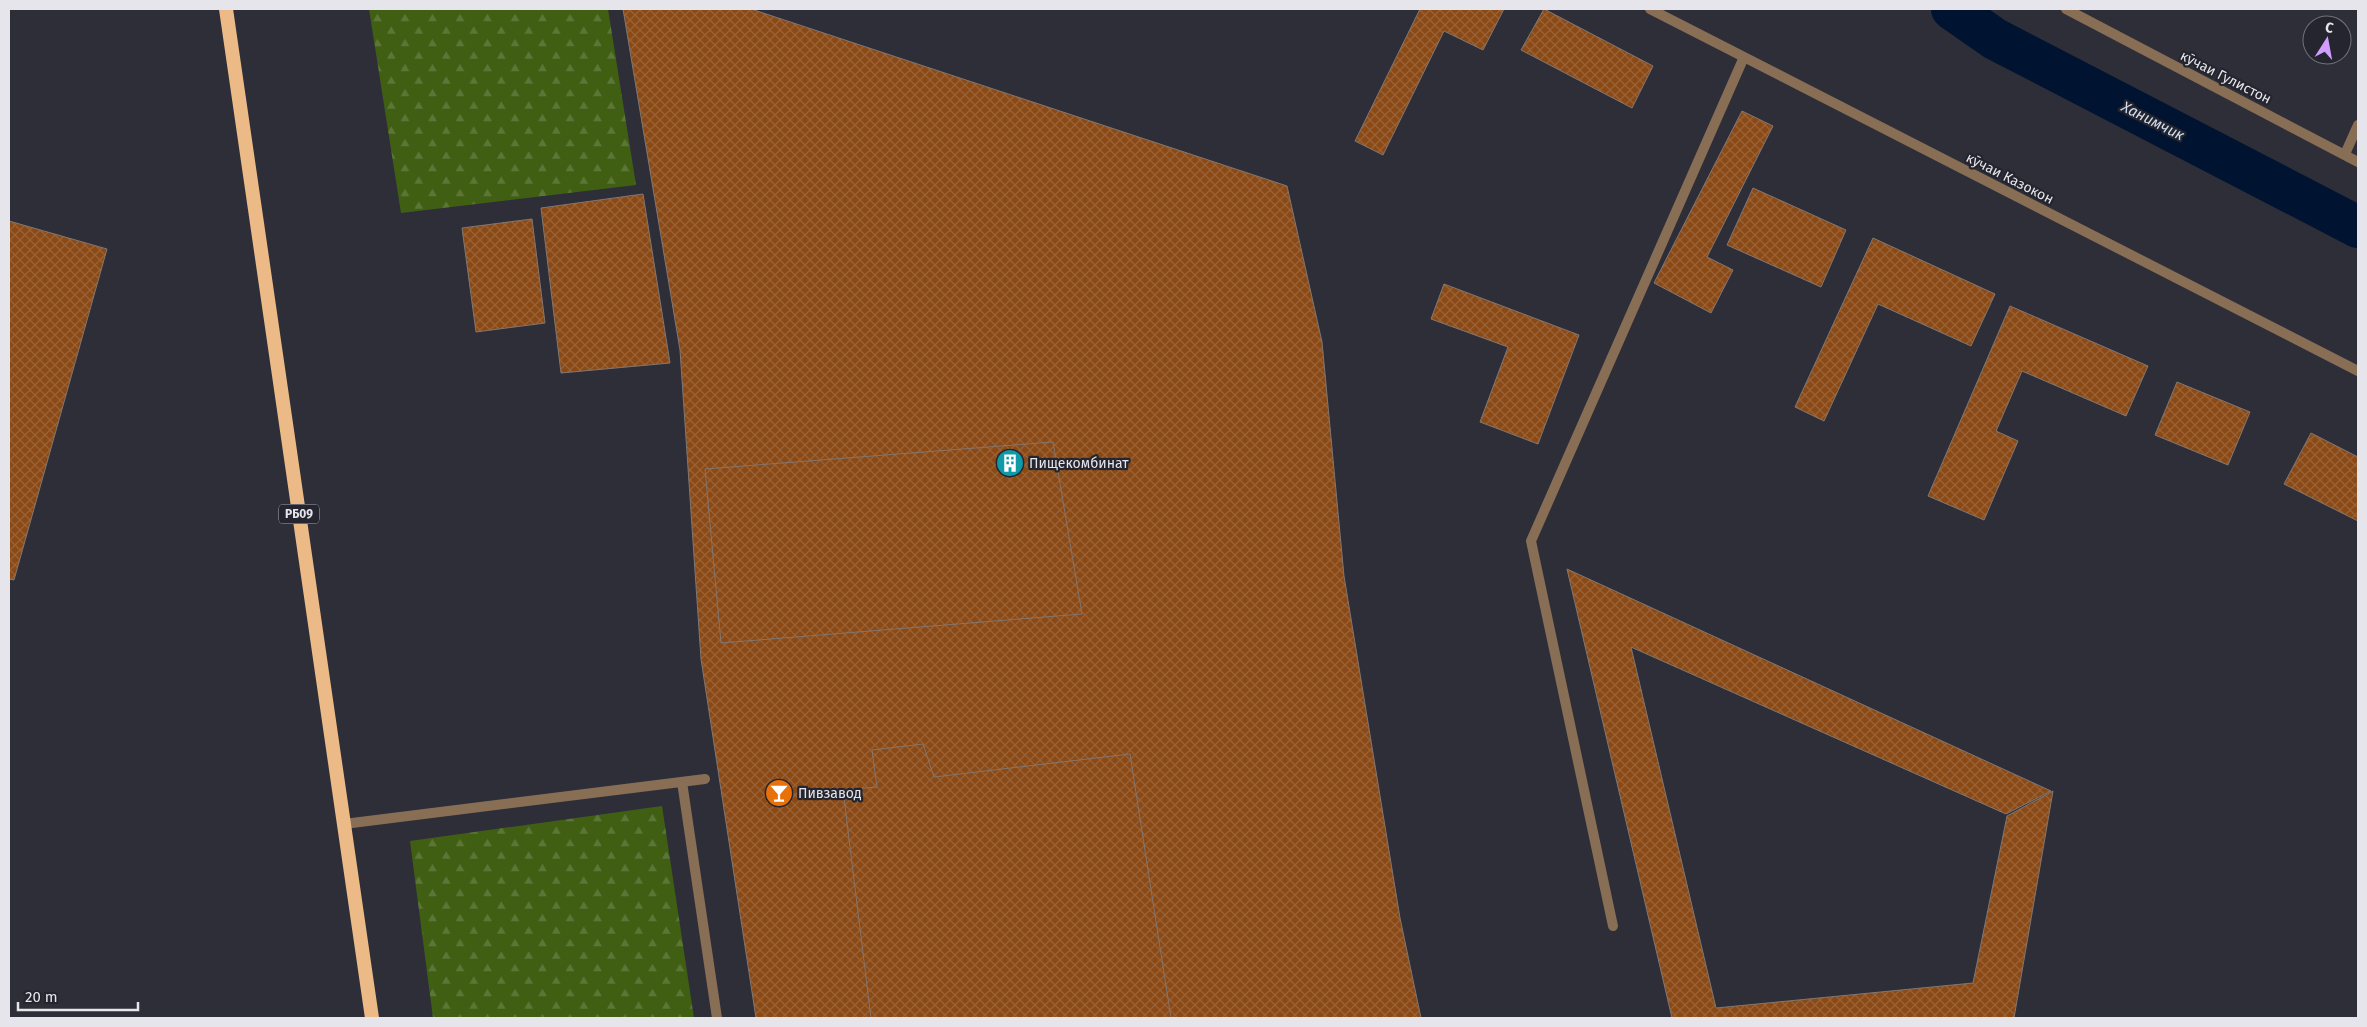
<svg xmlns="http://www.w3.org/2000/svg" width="2367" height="1027" viewBox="0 0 2367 1027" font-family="'Fira Sans',sans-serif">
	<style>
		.forest { fill: url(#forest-firs) }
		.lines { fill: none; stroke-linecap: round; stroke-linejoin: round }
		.canal { stroke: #001330; stroke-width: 42 }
		.building { fill: url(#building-cross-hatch); stroke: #827771 }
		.service { stroke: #876e55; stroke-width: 10 }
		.minor { stroke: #876e55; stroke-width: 10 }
		.trunk { stroke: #ecba86; stroke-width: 14 }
		.labels { text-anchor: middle; stroke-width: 4.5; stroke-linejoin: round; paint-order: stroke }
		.shield { fill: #24252e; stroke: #ababb2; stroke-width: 1 }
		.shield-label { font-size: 12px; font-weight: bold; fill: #e5e5eb }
		.street-label { font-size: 14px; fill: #e5e5eb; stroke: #24252e }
		.poi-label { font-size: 14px; fill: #e5e5eb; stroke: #24252e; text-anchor: start }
		.water-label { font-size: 15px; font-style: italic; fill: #d3e0f1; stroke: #24252e }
	</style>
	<defs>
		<pattern id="forest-firs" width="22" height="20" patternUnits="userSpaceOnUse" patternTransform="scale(1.25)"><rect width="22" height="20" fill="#405f13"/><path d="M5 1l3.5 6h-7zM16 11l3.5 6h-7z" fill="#5b7636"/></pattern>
		<pattern id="building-cross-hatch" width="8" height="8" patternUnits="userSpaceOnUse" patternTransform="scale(1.25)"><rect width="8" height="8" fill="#8a4915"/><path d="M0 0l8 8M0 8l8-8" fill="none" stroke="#9a6337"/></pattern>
	</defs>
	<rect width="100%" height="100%" fill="#2e2e38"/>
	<path class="forest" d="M369,9H608L636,185L401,213Z
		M662,806L694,1018H433L410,841Z"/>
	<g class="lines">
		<path class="canal" d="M1952,9L1995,39L2358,227"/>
	</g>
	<path class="building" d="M623,9H751L1287,186L1322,342L1344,576L1400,918L1421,1018H756L701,659L680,350Z
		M1420,9H1504L1483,50L1444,31L1383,155L1355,141Z
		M1544,9L1653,66L1632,108L1521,50Z
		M1742,111L1773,126L1707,257L1733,270L1711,313L1654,283Z
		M1753,188L1846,230L1821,287L1727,245Z
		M643,194L670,363L561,373L541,208Z
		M532,219L545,323L476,332L462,228Z
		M9,221L107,249L14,580L9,579Z
		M1873,238L1995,294L1971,346L1878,304L1824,421L1795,407Z
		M1444,284L1579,335L1538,444L1480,422L1508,347L1431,319Z
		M2010,306L2148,366L2126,416L2022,371L1996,431L2018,441L1984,520L1928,496Z
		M2177,382L2250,412L2228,465L2155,435Z
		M2311,433L2358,457V521L2284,484Z
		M1053,442L1082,614L721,643L705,469Z
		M1567,569L2051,791L2006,814L1631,647L1716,1008L1973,983L2007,816L2053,791L2014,1018H1672Z
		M923,744L934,777L1130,754L1171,1018H871L843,790L877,787L872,750Z"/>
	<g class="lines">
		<path class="service" d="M682,782L717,1018
			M344,824L705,779"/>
		<path class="minor" d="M1650,9L2358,371
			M2066,9L2358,162
			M2345,154L2358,125
			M1613,926L1531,541L1744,57"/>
		<path class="trunk" d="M226,9L372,1018"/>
	</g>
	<defs>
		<g id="building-disc" transform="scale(1.4375)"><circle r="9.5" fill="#0f9aa8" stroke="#24252e"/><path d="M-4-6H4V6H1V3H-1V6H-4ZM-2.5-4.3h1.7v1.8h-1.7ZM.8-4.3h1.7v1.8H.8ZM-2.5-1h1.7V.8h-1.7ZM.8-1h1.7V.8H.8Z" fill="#fff"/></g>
		<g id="bar-disc" transform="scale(1.4375)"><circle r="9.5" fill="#e8710a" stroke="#24252e"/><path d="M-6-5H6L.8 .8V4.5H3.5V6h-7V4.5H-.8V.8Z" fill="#fff"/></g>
	</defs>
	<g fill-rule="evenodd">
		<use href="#building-disc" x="1010" y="463"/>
		<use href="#bar-disc" x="779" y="793"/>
	</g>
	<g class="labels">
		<rect class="shield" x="279" y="504.5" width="40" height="19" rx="4"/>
		<g class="shield-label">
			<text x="299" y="518">РБ09</text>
		</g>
		<g class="street-label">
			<text transform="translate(2226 77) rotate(27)" y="5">кӯчаи Гулистон</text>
			<text transform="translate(2010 178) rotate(27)" y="5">кӯчаи Казокон</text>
		</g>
		<g class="poi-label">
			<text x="1029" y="468">Пищекомбинат</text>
			<text x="798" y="798">Пивзавод</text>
		</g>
		<g class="water-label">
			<text transform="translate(2153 121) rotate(27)" y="5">Ханимчик</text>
		</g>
	</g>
	<rect width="2367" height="1027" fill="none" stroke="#e5e5eb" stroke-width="20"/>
	<g transform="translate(2327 40) rotate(11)"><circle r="24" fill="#24252e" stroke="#71727a"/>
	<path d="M0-4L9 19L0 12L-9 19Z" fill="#d19dfe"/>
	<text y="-8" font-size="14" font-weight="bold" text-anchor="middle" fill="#e5e5eb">С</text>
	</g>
	<path d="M18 1002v8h120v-8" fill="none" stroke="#e5e5eb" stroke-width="2.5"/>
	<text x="25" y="1002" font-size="15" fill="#e5e5eb" stroke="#24252e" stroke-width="4" paint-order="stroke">20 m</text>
</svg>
